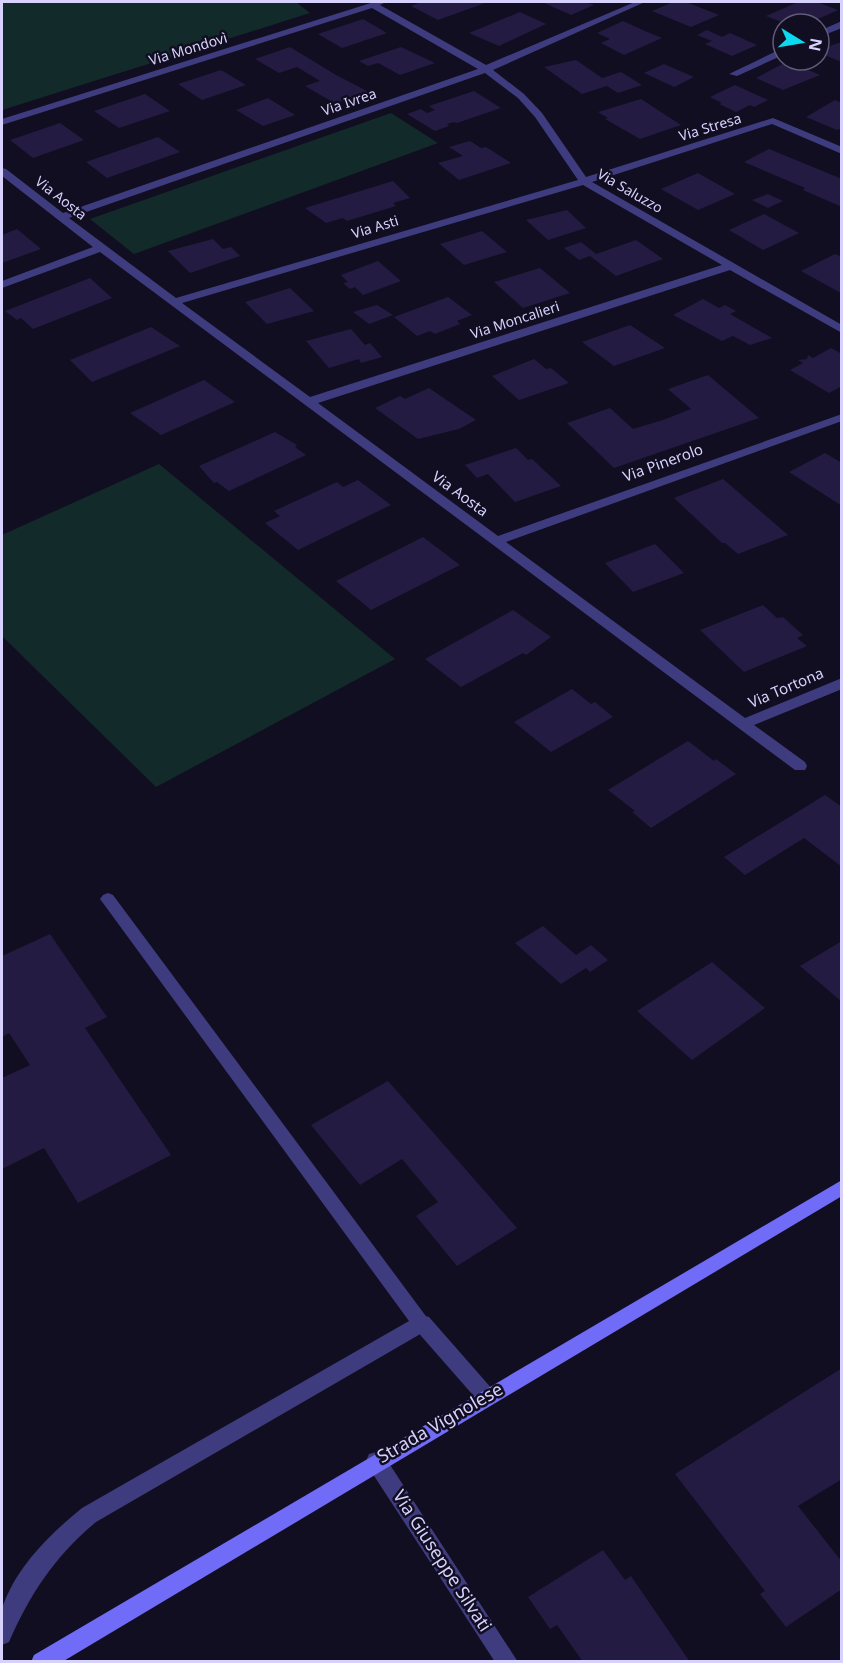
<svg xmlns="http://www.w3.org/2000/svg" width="843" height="1663" viewBox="0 0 843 1663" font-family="'Noto Sans',sans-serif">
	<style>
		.green { fill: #122b2a }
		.building { fill: #231b41 }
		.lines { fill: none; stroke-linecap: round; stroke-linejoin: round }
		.lane { fill: #3e3c7e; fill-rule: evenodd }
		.street { fill: #3e3c7e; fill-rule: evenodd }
		.secondary { fill: #706cf8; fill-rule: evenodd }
		.labels { text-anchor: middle; stroke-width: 5; stroke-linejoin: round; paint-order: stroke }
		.far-street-label { font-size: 14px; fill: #d6d1fd; stroke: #120e21 }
		.street-label { font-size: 15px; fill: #d6d1fd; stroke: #120e21 }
		.near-street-label { font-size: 18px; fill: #d6d1fd; stroke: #120e21 }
	</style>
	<rect width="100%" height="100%" fill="#120e21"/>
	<path class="green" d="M2,2H296L310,13L2,110Z
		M391,113L438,143L134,254L90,219Z
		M159,464L395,659L156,787L2,636V535Z"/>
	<path class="building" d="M421,2H488L438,20L411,6Z
		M542,2H585L594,5L571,15Z
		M673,2H686L719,15L691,27L652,11Z
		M798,2H817L838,10L807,24H787L766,16Z
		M520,12L546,24L499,46L469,33Z
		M363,19L387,33L342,48L318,34Z
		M623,21L645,31L662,38L624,55L601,43L610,39L597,33Z
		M707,30L722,37L730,33L757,45L732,56L705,44L712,41L697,35Z
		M842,42V62L819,53L832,45Z
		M290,47L336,75L369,92L336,104L305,86L320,81L297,67L279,73L255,59Z
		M401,47L435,63L400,75L378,63L368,66L359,61Z
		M576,60L602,78L621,72L642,85L618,93L607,86L582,94L544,67Z
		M788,61L820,75L783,90L756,78Z
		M664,64L694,77L674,87L644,73Z
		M221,70L246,85L202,100L178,84Z
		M735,85L768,100L754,107L750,105L736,112L719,104L722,103L710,97Z
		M474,91L501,108L457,123L454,122L447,124L449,126L435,131L407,114L421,109L427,113L435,110L429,106Z
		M145,94L170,111L119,128L94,111Z
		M268,98L295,115L263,126L236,110Z
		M641,99L681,125L640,139L605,119L608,118L598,112Z
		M835,100L842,103V128L837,130L806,117Z
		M60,123L84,140L33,158L10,140Z
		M158,137L180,152L107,178L86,162Z
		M470,141L481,148L486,147L511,163L459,180L438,163L463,156L449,147Z
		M769,149L842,179V207L803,190L805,188L744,162Z
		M698,173L735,194L698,210L661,189Z
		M393,181L410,198L393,203L396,206L347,221L343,218L326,223L305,208Z
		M768,194L783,201L768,208L752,200Z
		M567,210L586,228L548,240L526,220Z
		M764,214L799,233L763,250L729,230Z
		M17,229L41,249L2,263V235Z
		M482,231L507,252L464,265L440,244Z
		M213,239L223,249L231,247L240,256L190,273L168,251Z
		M636,240L663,259L616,276L590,256L579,260L564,248L581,242L596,254Z
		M835,254L842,257V291L839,292L801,271Z
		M378,261L401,281L363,295L355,287L350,289L343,283L348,282L341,275Z
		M540,268L570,293L523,308L494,282Z
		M90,278L112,298L33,329L21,318L17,320L5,311Z
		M290,288L314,311L267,324L245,302Z
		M448,297L472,315L457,321L460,324L435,334L430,331L417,336L394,317Z
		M703,299L719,308L725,305L736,311L730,314L772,338L750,345L733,336L722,341L673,315Z
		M377,305L393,315L369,324L353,312Z
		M630,325L665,348L614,366L582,342Z
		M151,327L180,346L92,382L70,360Z
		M351,329L365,345L370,343L382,357L361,363L359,359L329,368L306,341Z
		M831,348L842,354V386L829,393L790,370L803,363L798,360L807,359L808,355L813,358Z
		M534,359L546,369L551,368L569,383L519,400L492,376Z
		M708,375L759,418L614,468L567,423L610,408L633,429L663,420L691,409L668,389Z
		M204,380L235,402L161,435L130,413Z
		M429,388L476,420L459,429L418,439L375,408L400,396L405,399Z
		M275,432L297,445L295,447L306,455L229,491L217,482L214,483L199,466Z
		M516,448L528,460L532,459L561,486L515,502L488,474L477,478L465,465Z
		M825,453L842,463V506L789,472Z
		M723,479L788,535L738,554L725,543H722L674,498Z
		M358,480L391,505L298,550L265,523L280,516L274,511L337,482L343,487Z
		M423,537L460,565L371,610L336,581Z
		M655,544L684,573L633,592L605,563Z
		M763,605L777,618L783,617L803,635L797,638L807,646L744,672L700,630Z
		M513,610L551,637L526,655L523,653L461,687L425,659Z
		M572,689L591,704L595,702L613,717L551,752L514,722Z
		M688,741L714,761L716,759L736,774L651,828L632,812L635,811L608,790Z
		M825,795L842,807V867L804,838L745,875L724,857Z
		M543,926L576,955L591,945L608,960L590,972L586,968L561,984L515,943Z
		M50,934L107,1017L85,1028L171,1155L78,1203L44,1148L2,1169V1078L30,1065L9,1033L2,1037V956Z
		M842,941V1002L800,966Z
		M712,962L765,1008L692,1060L637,1011Z
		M388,1081L517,1228L457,1266L416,1216L438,1202L402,1159L360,1185L311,1125Z
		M842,1368V1479L798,1506L842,1562V1589L786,1627L760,1594L765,1591L675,1474Z
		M603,1550L625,1580L631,1576L690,1662H583L557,1625L550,1629L528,1597Z"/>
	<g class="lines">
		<path class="lane" d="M108,893L113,895L431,1323L429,1329L96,1522C55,1556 30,1594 9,1642L2,1645C1,1636 0,1619 2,1609C15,1568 50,1534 82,1508L409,1321L103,903L100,899L103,895Z"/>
		<path class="street" d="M374,2H386L380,5L486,65L635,2H645L493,70L524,94L542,113L586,177L773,118L842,147V154L772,124L592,182L842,325V333L730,270L318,403L498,536L842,414V421L506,542L745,718L842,678V689L754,725L805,762L807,766L805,770H795L100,252L2,288V281L93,247L2,176V168L6,169L63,213L478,69L372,8L5,124L2,125V119ZM485,73L518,98L535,117L578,180L176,298L69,218ZM583,185L722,265L310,397L182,303Z
			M842,21V28L819,37V31Z
			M783,48V55L737,76L729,74Z
			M422,1315L429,1317L493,1390L496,1396L493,1402L486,1405L479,1402L415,1329L413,1323L415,1317Z
			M376,1452L383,1454L518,1662H495L369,1468L366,1461L369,1454Z"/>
		<path class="secondary" d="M842,1180V1196L62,1662H31L34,1655Z"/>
	</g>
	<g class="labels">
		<g class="far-street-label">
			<text transform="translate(188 49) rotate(-17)" y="5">Via Mondovì</text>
			<text transform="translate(349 102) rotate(-19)" y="5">Via Ivrea</text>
			<text transform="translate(710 127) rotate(-17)" y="5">Via Stresa</text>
			<text transform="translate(630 191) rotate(30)" y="5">Via Saluzzo</text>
			<text transform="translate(61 198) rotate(38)" y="5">Via Aosta</text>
			<text transform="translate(375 227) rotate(-17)" y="5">Via Asti</text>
			<text transform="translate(515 320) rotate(-18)" y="5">Via Moncalieri</text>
		</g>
		<g class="street-label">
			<text transform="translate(663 463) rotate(-20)" y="5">Via Pinerolo</text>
			<text transform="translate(460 494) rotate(36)" y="5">Via Aosta</text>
			<text transform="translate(786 688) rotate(-23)" y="5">Via Tortona</text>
		</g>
		<g class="near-street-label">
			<text transform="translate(440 1423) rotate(-30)" y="6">Strada Vignolese</text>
			<text transform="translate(442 1561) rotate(57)" y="6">Via Giuseppe Silvati</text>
		</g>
	</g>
	<rect width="843" height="1663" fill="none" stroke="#d6d1fd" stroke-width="6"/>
	<g transform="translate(801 42) rotate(101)"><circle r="28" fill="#120e21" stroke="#605c79" stroke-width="1.5"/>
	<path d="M0-4.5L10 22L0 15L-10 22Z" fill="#0bd9ef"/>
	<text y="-9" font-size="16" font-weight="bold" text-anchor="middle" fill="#d6d1fd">N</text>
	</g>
</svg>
